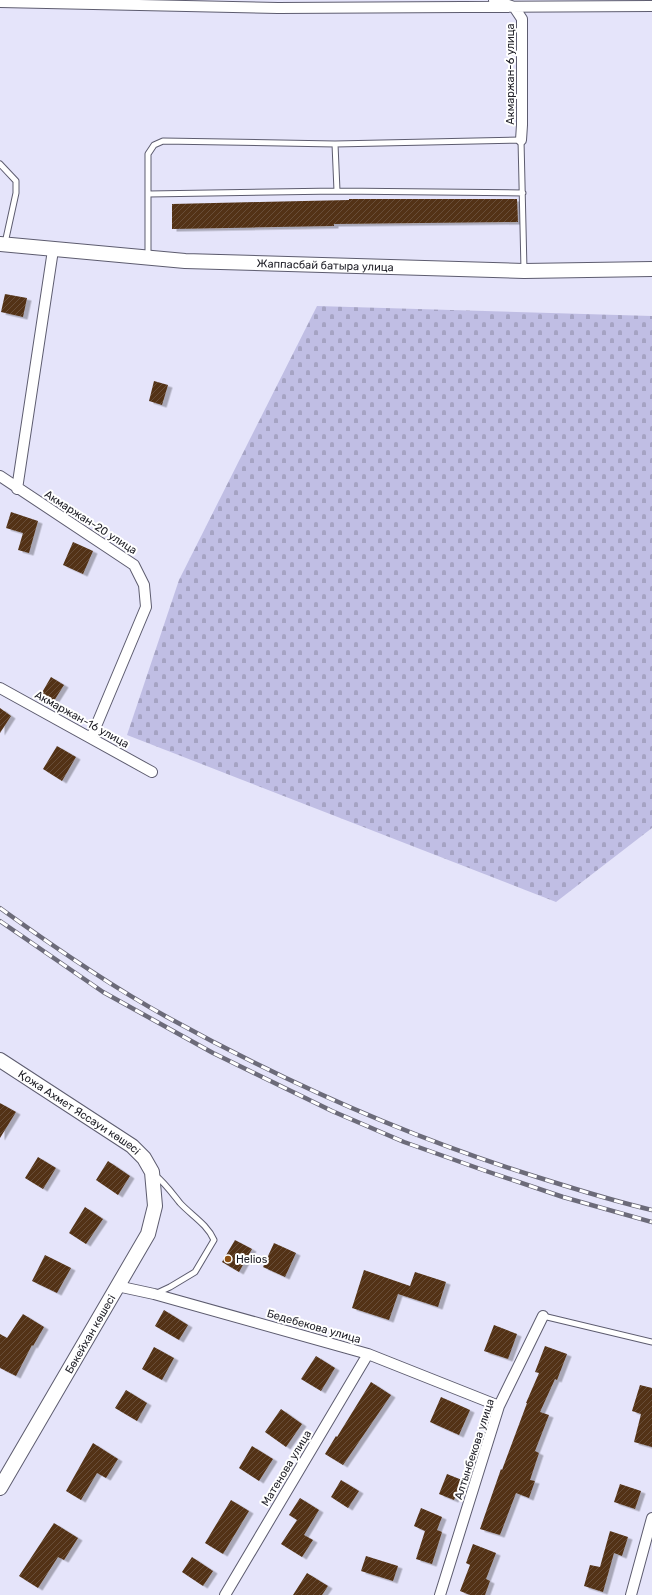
<svg xmlns="http://www.w3.org/2000/svg" width="652" height="1595" viewBox="0 0 652 1595" font-family="Rubik,sans-serif">
	<style>
		.cemetery { fill: url(#cemetery-stones) }
		.building { fill: url(#building-hatch); filter: url(#shadow) }
		.lines { fill: none; stroke-linecap: round; stroke-linejoin: round }
		.lane-casing { stroke: #5d5c6f; stroke-width: 7 }
		.street-casing { stroke: #5d5c6f; stroke-width: 12 }
		.secondary-casing { stroke: #5d5c6f; stroke-width: 16 }
		.lane { stroke: #fff; stroke-width: 5 }
		.street { stroke: #fff; stroke-width: 10 }
		.secondary { stroke: #fff; stroke-width: 14 }
		.rail-casing { stroke: #6c6b79; stroke-width: 4.5 }
		.rail { stroke: #fff; stroke-width: 3; stroke-dasharray: 9; stroke-linecap: butt }
		.poi-dot { fill: #8d4f11; stroke: #fff; stroke-width: 1.5 }
		.labels { text-anchor: middle; stroke-width: 4; stroke-linejoin: round; paint-order: stroke }
		.street-label { font-size: 11px; fill: #1d1d25; stroke: #fff }
		.poi-label { font-size: 11px; fill: #1d1d25; stroke: #fff; text-anchor: start }
	</style>
	<defs>
		<pattern id="cemetery-stones" width="16" height="16" patternUnits="userSpaceOnUse"><rect width="16" height="16" fill="#c0bee4"/><path d="M2 7V4a2 2 0 0 1 4 0v3zM10 15v-3a2 2 0 0 1 4 0v3z" fill="#a5a3c3"/></pattern>
		<pattern id="building-hatch" width="6" height="6" patternUnits="userSpaceOnUse"><rect width="6" height="6" fill="#523216"/><path d="M-1 1l2-2M0 6l6-6M5 7l2-2" fill="none" stroke="#674d38"/></pattern>
		<filter id="shadow"><feDropShadow dx="4.5" dy="2.5" stdDeviation="0" flood-color="#0004"/></filter>
	</defs>
	<rect width="100%" height="100%" fill="#e5e4fa"/>
	<path class="cemetery" d="M317,306L652,316V828L556,902L127,735L179,580Z"/>
	<path class="building" d="M349,199H517L518,222L334,224V226L172,229V204L349,200Z
		M5,294L27,298L23,317L1,312Z
		M154,381L168,385L162,405L149,401Z
		M11,512L38,521L29,553L18,550L23,533L6,528Z
		M73,542L93,551L83,574L63,565Z
		M51,677L64,685L52,704L40,696Z
		M0,708L11,716L0,733Z
		M57,746L76,757L62,781L43,769Z
		M0,1103L16,1112L0,1138Z
		M38,1157L56,1168L43,1189L25,1178Z
		M108,1161L130,1176L118,1195L96,1180Z
		M85,1207L103,1219L86,1244L69,1233Z
		M235,1240L252,1249L239,1272L222,1262Z
		M274,1243L296,1253L285,1277L263,1267Z
		M45,1255L71,1268L57,1293L32,1281Z
		M364,1270L410,1286L415,1272L446,1282L438,1307L398,1294L389,1320L352,1308Z
		M164,1310L188,1325L179,1340L155,1326Z
		M23,1314L44,1327L33,1346L32,1345L16,1376L0,1368V1334L7,1338Z
		M494,1325L517,1334L508,1359L484,1351Z
		M545,1346L567,1354L557,1380L555,1379L540,1412L549,1415L535,1451L539,1453L530,1480L535,1481L529,1498L516,1493L500,1535L480,1529L501,1469L502,1470L527,1403H526L539,1373L535,1372Z
		M154,1347L174,1358L162,1380L142,1369Z
		M316,1356L335,1368L321,1391L301,1379Z
		M371,1382L391,1395L343,1465L325,1454L336,1436L337,1437Z
		M640,1385L652,1388V1447L634,1442L641,1414L632,1411Z
		M126,1390L147,1403L137,1421L115,1408Z
		M441,1397L470,1410L459,1435L430,1422Z
		M281,1409L302,1424L286,1447L265,1432Z
		M93,1443L118,1459L106,1478L97,1473L81,1500L66,1491Z
		M252,1446L273,1459L259,1481L239,1468Z
		M447,1474L462,1480L454,1500L439,1494Z
		M341,1480L359,1491L348,1508L331,1497Z
		M620,1484L641,1491L635,1509L614,1502Z
		M300,1498L319,1510L304,1535L313,1540L302,1557L281,1544L297,1520L289,1515Z
		M231,1500L249,1511L223,1554L205,1543Z
		M421,1508L442,1517L437,1530L442,1532L432,1564L416,1559L425,1531L414,1526Z
		M54,1523L78,1538L64,1560L58,1557L38,1588L19,1576Z
		M610,1531L628,1537L622,1556L614,1553L603,1592L584,1586L590,1565L600,1567Z
		M473,1544L496,1553L486,1579L490,1581L485,1595H470L460,1591L470,1565L466,1563Z
		M366,1556L398,1566L393,1581L361,1571Z
		M192,1557L213,1571L203,1586L182,1572Z
		M307,1573L328,1586L322,1595H293Z"/>
	<g class="lines">
		<g class="lane-casing">
			<path id="lane" d="M335,144L337,191
				M0,164L16,181V193L5,243
				M149,194L337,191L523,193
				M148,256V154L154,145L163,141L335,144L521,140L524,270
				M155,1294L170,1287L195,1272L214,1240C207,1224 191,1215 180,1203C172,1193 165,1183 155,1175
				M543,1316L652,1342"/>
		</g>
		<g class="street-casing">
			<path id="street" d="M494,0L514,7L522,19V125L521,140
				M0,2L278,8L652,6
				M0,476L134,565L144,585L146,607L91,738
				M17,489L53,250
				M0,688L152,772
				M117,1286L154,1294L368,1354L499,1406
				M225,1595L368,1354
				M440,1595L499,1406L543,1316
				M631,1595L652,1518"/>
		</g>
		<g class="secondary-casing">
			<g id="secondary">
				<path id="s1" d="M0,244L185,261L524,271L652,269"/>
				<path id="s2" d="M0,1060L132,1146L144,1158L152,1172L155,1206L148,1234L0,1488"/>
			</g>
		</g>
		<use href="#lane" class="lane"/>
		<use href="#street" class="street"/>
		<use href="#secondary" class="secondary"/>
		<g class="rail-casing">
			<path id="rail" d="M0,908C54,947 109,985 167,1017C285,1082 408,1137 537,1177C575,1189 613,1201 652,1210
				M0,921L103,992L213,1053L332,1111L404,1142L483,1170L563,1197L652,1222"/>
		</g>
		<use href="#rail" class="rail"/>
	</g>
	<circle class="poi-dot" cx="228" cy="1259" r="4"/>
	<g class="labels">
		<g class="street-label">
			<text transform="translate(510 74) rotate(-90)" y="4">Акмаржан-6 улица</text>
			<text dy="4" stroke="none"><textPath href="#s1" startOffset="326">Жаппасбай батыра улица</textPath></text>
			<text transform="translate(91 522) rotate(33)" y="4">Акмаржан-20 улица</text>
			<text transform="translate(82 719) rotate(29)" y="4">Акмаржан-16 улица</text>
			<text dy="4" stroke="none"><textPath href="#s2" startOffset="95">Қожа Ахмет Яссауи көшесі</textPath></text>
			<text transform="translate(314 1326) rotate(16)" y="4">Бедебекова улица</text>
			<text transform="translate(90 1334) rotate(-60)" y="4">Бөкейхан көшесі</text>
			<text transform="translate(474 1449) rotate(-72)" y="4">Алтынбекова улица</text>
			<text transform="translate(286 1468) rotate(-59)" y="4">Матенова улица</text>
		</g>
		<g class="poi-label">
			<text x="236" y="1263">Helios</text>
		</g>
	</g>
</svg>
